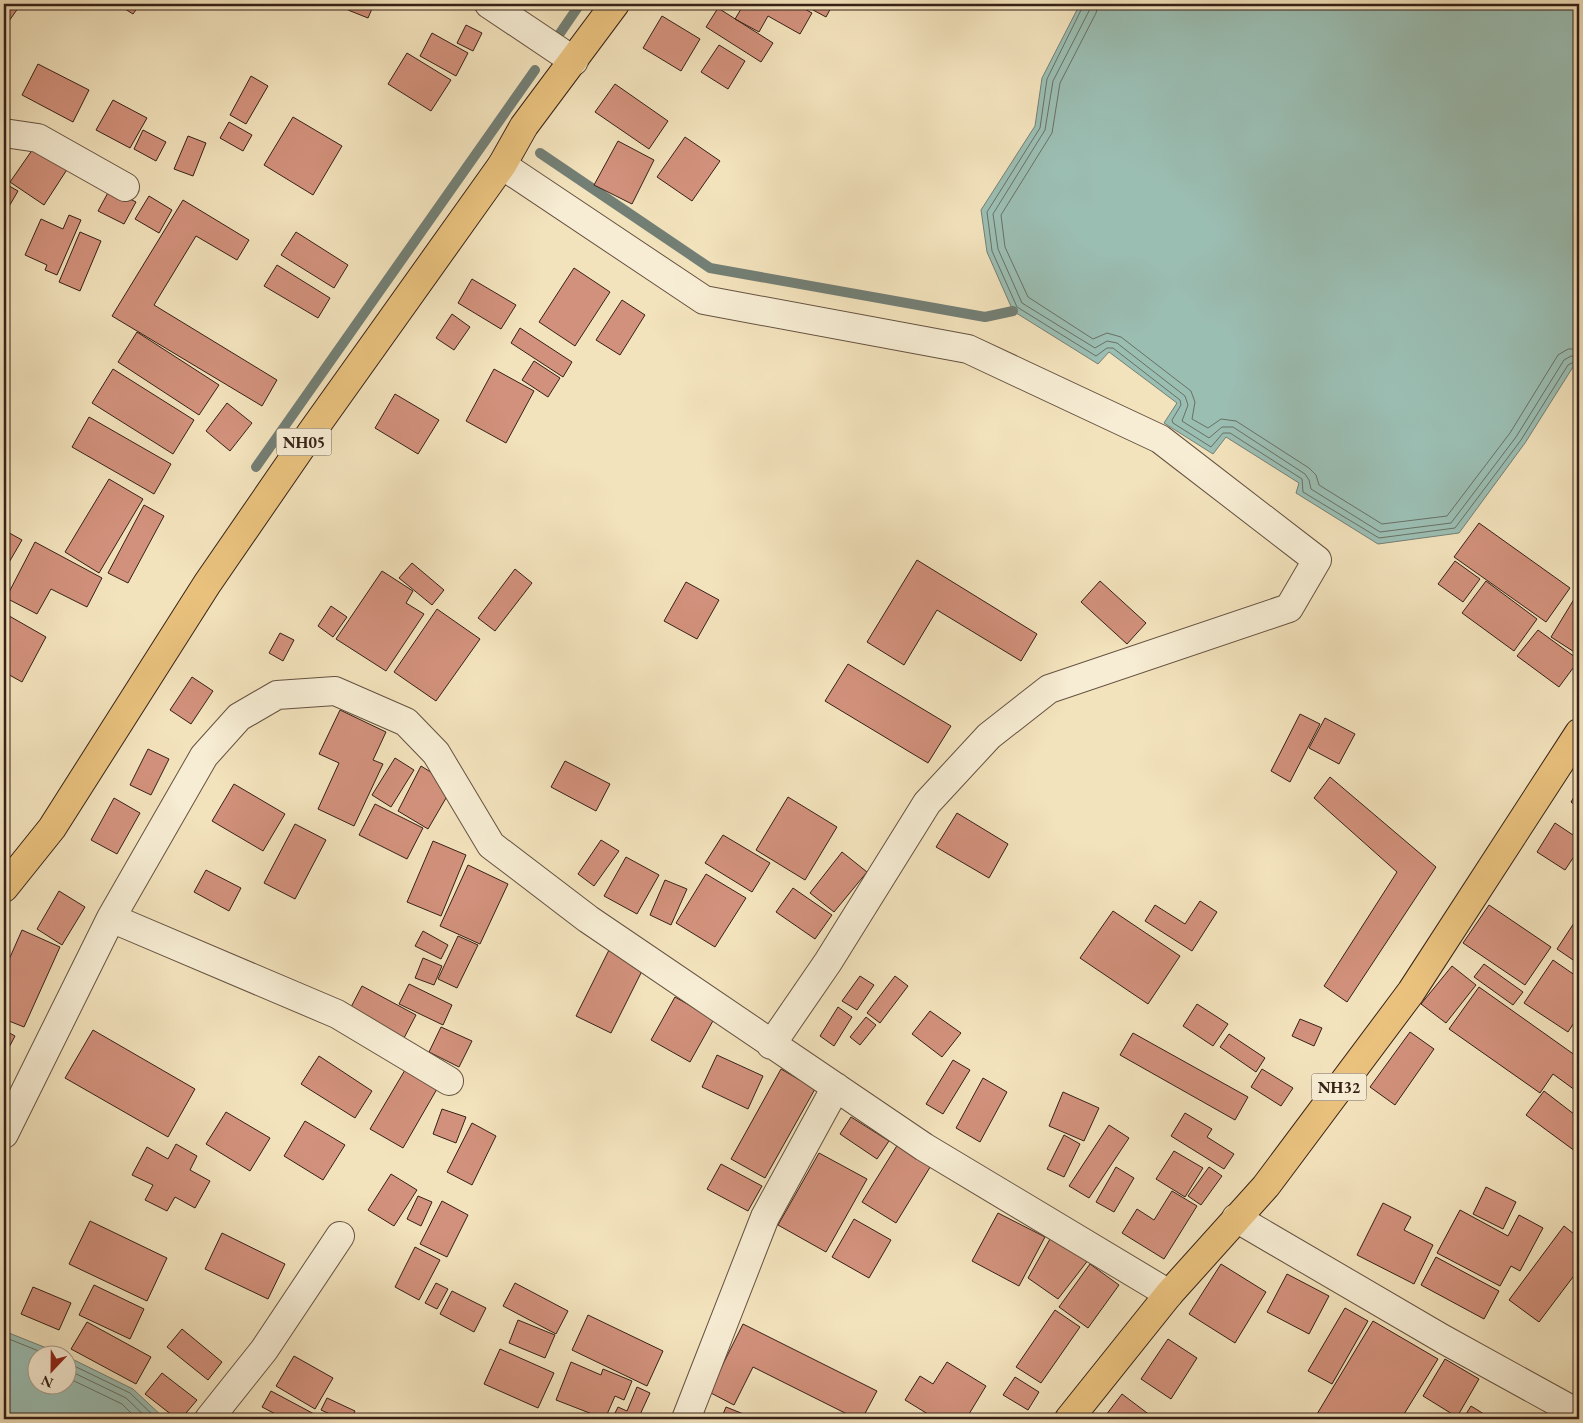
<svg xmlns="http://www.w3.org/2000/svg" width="1583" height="1423" viewBox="0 0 1583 1423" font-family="'EB Garamond',serif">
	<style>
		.water { fill: #9bbeb3; stroke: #737f75 }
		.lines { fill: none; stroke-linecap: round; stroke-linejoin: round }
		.shore { stroke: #687065; stroke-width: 1 }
		.stream { stroke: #737f75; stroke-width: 10 }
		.building { fill: #d2917c; stroke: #362117 }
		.minor-casing { stroke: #655240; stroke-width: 30 }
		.primary-casing { stroke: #362117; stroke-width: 30 }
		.minor { stroke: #f7edd4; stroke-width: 28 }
		.primary { stroke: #eac27e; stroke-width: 28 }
		.labels { text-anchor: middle; stroke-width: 4.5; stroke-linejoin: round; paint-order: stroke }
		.shield { fill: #f7edd4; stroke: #705e50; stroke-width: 1 }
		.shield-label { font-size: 16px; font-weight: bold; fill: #362117 }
	</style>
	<rect width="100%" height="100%" fill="#f3e3bd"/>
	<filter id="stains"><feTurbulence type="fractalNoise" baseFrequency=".004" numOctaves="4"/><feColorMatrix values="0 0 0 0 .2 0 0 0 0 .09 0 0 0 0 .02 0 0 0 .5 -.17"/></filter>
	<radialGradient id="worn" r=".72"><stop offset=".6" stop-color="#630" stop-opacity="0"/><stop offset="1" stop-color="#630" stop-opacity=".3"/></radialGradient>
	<path class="water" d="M1080,4H1579V370L1573,367L1525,443L1459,533L1378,544L1296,493L1299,483L1226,437L1213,454L1164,423L1177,403L1109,352L1098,364L1013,311L987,252L981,210L1035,126L1042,78Z
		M4,1331L64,1355L38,1356V1386H68V1357L133,1389L165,1419H4Z"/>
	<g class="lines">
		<path class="shore" d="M1084,4L1047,79L1040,128L987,212L992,251L1017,307L1096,356L1107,348H1113L1180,400L1181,405L1172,420L1173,423L1211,447L1223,433H1230L1302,479L1303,492L1379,538L1455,528L1521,440L1568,365L1574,362L1579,364
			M1090,4L1089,11L1053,81L1045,130L993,214L998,249L1022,303L1095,348L1107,341L1117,343L1185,396L1188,405L1182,421L1209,438L1222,427H1233L1305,474L1309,480L1311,489L1380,532L1451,523L1516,437L1564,360L1571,356L1579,357
			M1098,4L1096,13L1060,83L1052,133L1001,215L1005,247L1028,297L1093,339L1107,333L1121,337L1191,391L1195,402L1192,419L1208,428L1221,419L1236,421L1309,468L1316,475L1319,485L1382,524L1447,516L1510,433L1558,355L1568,349H1579
			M4,1337L51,1356
			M68,1363L130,1393L157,1419
			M68,1370L126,1398L148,1419
			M68,1378L122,1404L137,1419"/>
		<path class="stream" d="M554,42L580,4
			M540,153L710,268L985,317L1013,311
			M256,467L535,70"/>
	</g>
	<path class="building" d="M4,4H21L9,21L4,18Z
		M117,4H140L133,14Z
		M351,4H374L368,18L348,10Z
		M744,4H796L812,13L800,34L768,16L759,32L735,19Z
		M802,4H833L826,17Z
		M718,8L773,43L761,62L706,27Z
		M662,16L700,39L681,71L643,48Z
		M466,25L482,33L473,51L457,43Z
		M432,33L468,53L456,76L420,56Z
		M719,45L745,61L728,89L701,72Z
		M407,53L451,80L431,111L388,84Z
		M38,64L89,90L73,122L22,95Z
		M251,76L268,86L246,124L230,115Z
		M615,84L668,121L649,149L595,112Z
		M113,100L147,118L130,148L96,130Z
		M293,117L342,146L313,195L264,165Z
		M229,122L252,135L243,151L220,138Z
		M143,130L166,142L156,161L134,149Z
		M188,136L206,143L193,176L174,169Z
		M685,137L720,161L692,201L657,177Z
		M618,141L654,160L632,204L594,185Z
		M35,146L68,168L44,205L10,182Z
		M4,183L18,191L4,215Z
		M110,189L136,202L124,224L98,211Z
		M149,196L172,210L159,233L135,219Z
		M183,200L249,240L237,260L196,236L154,305L277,380L262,406L112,316Z
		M69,215L81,220L57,275L45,270L47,265L25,255L41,219L63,229Z
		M80,232L101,241L80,291L59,282Z
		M296,232L348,265L334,288L281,255Z
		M277,265L330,298L318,318L264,286Z
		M574,268L610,292L575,346L539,322Z
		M472,279L516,305L501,329L458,303Z
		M622,300L645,315L620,355L596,340Z
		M452,314L470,327L454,350L436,338Z
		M520,328L572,362L563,377L511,343Z
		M137,332L219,385L199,415L118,362Z
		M534,361L560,378L548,397L522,380Z
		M113,369L194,420L173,454L92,403Z
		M494,369L534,391L506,443L466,421Z
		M395,394L439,420L418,454L375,428Z
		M227,403L252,423L230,451L206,431Z
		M89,417L171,464L154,494L72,447Z
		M109,479L143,499L99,573L65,552Z
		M144,505L164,516L128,583L108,573Z
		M1479,523L1570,588L1546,622L1454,557Z
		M4,530L22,540L4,571Z
		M35,542L102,578L87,607L51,589L37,614L6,598Z
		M917,560L1037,634L1021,661L937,610L904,665L867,642Z
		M1455,561L1480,579L1463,602L1438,584Z
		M412,563L444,590L432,605L399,578Z
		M515,569L532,583L495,631L478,618Z
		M382,571L413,591L406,603L424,614L386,671L336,639Z
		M1100,581L1146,623L1127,644L1081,602Z
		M1486,581L1537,619L1514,651L1462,613Z
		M686,582L719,600L697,639L664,621Z
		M1579,591V655L1551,637Z
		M331,606L347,617L333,637L318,626Z
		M437,609L480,639L436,701L394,672Z
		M4,613L46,637L22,682L4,672Z
		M1538,630L1579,660L1559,687L1517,656Z
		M280,633L294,640L283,661L269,653Z
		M848,664L951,726L928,763L825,701Z
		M192,677L213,691L191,724L170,710Z
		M340,710L386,732L373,760L383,764L354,826L318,809L339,763L319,754Z
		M1300,714L1320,724L1290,782L1271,771Z
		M1325,718L1355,734L1339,764L1309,748Z
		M148,749L169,759L151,795L130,785Z
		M395,758L414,770L391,807L372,795Z
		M565,761L610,784L596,811L551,787Z
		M421,766L453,786L428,829L398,811Z
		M1330,777L1436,867L1347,1002L1324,986L1397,872L1314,798Z
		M234,784L285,814L263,851L212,821Z
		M1579,789V808L1571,802Z
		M788,797L837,827L805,880L756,850Z
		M114,798L140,813L117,854L91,840Z
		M375,804L423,828L407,859L359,835Z
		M957,813L1008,844L989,878L936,847Z
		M1555,823L1579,839V849L1565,870L1537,852Z
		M295,824L326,840L295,899L264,883Z
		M723,835L770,863L752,892L705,863Z
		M601,840L619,851L594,886L578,874Z
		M433,841L466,855L441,916L407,902Z
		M842,852L867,872L834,912L810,893Z
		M626,857L659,875L637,914L604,896Z
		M468,865L508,884L480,944L440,926Z
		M206,870L241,888L229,911L194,892Z
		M706,874L746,898L715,947L676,923Z
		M665,880L687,889L671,925L650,915Z
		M793,888L832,915L815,939L776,912Z
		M59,891L85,907L62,945L37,929Z
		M1200,901L1217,912L1192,951L1145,921L1155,905L1185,924Z
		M1489,905L1551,947L1525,985L1463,943Z
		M1113,911L1180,956L1148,1004L1080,958Z
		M1574,923L1579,926V964L1557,949Z
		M22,930L60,947L24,1027L4,1019V971Z
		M423,931L448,945L441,959L415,946Z
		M458,936L478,945L457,988L438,979Z
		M610,948L645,965L611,1033L576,1016Z
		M423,958L442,966L434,985L415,978Z
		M1553,960L1579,978V1015L1568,1032L1524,1003Z
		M1484,964L1523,992L1513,1005L1474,977Z
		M1452,966L1476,985L1446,1023L1421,1004Z
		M860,976L874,985L857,1010L842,1001Z
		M895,976L908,986L880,1023L867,1013Z
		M409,984L452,1005L443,1025L399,1004Z
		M362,986L416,1015L404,1038L350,1009Z
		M1479,987L1579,1058V1093L1553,1074L1540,1093L1449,1029Z
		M675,997L714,1019L690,1062L651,1040Z
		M1197,1004L1228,1024L1213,1046L1183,1026Z
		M838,1007L852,1017L834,1046L820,1036Z
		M930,1011L961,1033L942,1057L912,1034Z
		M866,1017L876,1025L860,1045L850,1037Z
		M1300,1019L1322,1028L1314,1046L1292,1036Z
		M441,1027L472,1041L459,1067L429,1052Z
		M4,1030L15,1036L4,1057Z
		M93,1030L195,1089L168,1137L65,1078Z
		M1410,1032L1434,1049L1395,1105L1370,1087Z
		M1133,1033L1248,1097L1235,1120L1120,1055Z
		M1229,1034L1265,1058L1256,1072L1220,1047Z
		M717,1055L763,1076L748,1109L702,1087Z
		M319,1056L372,1091L355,1118L301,1084Z
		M953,1060L970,1070L943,1114L926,1104Z
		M781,1069L815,1089L765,1178L731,1159Z
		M1262,1069L1293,1088L1281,1106L1251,1087Z
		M405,1070L437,1089L403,1148L370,1129Z
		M983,1078L1007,1092L980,1142L956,1128Z
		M1544,1091L1579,1118V1154L1526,1115Z
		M1063,1092L1099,1108L1084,1141L1049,1126Z
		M442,1109L466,1117L456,1143L433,1134Z
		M226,1112L270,1138L250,1171L206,1144Z
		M1185,1113L1212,1129L1207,1137L1234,1154L1224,1169L1171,1136Z
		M851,1117L889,1141L877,1159L840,1134Z
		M305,1121L345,1145L323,1180L284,1156Z
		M472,1123L496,1136L472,1185L447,1172Z
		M1109,1125L1129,1138L1089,1198L1069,1186Z
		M1064,1135L1080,1144L1064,1177L1047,1169Z
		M176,1144L197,1156L190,1170L210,1181L195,1208L175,1197L167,1211L145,1200L153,1185L132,1175L147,1147L168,1159Z
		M898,1144L932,1164L896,1223L862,1202Z
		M1174,1151L1203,1168L1185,1197L1156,1179Z
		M819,1153L867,1179L826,1252L778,1225Z
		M721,1164L762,1186L748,1211L707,1189Z
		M1116,1167L1134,1178L1114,1212L1096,1202Z
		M1209,1167L1222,1176L1201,1205L1188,1196Z
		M391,1174L417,1190L394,1226L368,1210Z
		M1486,1187L1516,1202L1503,1229L1473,1214Z
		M1172,1191L1197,1206L1164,1259L1122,1233L1137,1209L1154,1220Z
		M418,1196L432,1202L421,1226L407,1219Z
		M442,1201L468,1215L447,1257L420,1244Z
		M1383,1203L1411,1217L1404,1230L1433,1245L1414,1284L1357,1255Z
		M1460,1210L1508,1236L1519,1215L1543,1228L1520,1271L1511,1266L1500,1286L1437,1253Z
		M998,1213L1045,1237L1019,1286L972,1261Z
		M854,1219L891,1240L869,1278L832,1257Z
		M90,1221L167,1258L147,1301L69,1264Z
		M1564,1226L1579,1238V1269L1539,1322L1509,1300Z
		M222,1233L285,1264L268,1299L205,1269Z
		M1050,1239L1089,1259L1058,1299L1028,1278Z
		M415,1247L440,1260L419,1300L395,1287Z
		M1436,1257L1499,1291L1484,1319L1421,1285Z
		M1090,1264L1119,1285L1088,1328L1059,1307Z
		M1221,1264L1266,1292L1235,1343L1189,1314Z
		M1287,1274L1329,1296L1309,1334L1267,1312Z
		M436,1283L448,1289L437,1309L425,1303Z
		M515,1283L568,1311L556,1334L503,1306Z
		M94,1285L144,1309L130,1339L79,1315Z
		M33,1287L71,1303L59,1330L21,1314Z
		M452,1291L486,1308L474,1332L440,1314Z
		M1345,1308L1368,1321L1332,1384L1308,1371Z
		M1055,1310L1080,1327L1041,1383L1016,1367Z
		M588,1315L663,1351L647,1386L572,1350Z
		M518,1320L555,1335L545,1358L509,1343Z
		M1373,1321L1438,1359L1401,1419H1314Z
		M87,1322L151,1357L136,1384L71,1349Z
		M743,1324L877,1391L862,1419H857L753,1367L734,1405L709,1392Z
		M182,1329L222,1362L208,1380L167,1347Z
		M1168,1339L1197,1358L1171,1399L1141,1379Z
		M500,1349L554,1373L538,1408L484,1384Z
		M294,1356L333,1378L315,1409L276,1386Z
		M1445,1359L1479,1379L1457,1417L1423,1396Z
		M571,1362L601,1375L603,1369L632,1381L624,1400L615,1396L605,1419L556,1400Z
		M947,1362L986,1386L966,1419H936L905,1400L920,1376L933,1384Z
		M162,1373L197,1400L181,1419H177L145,1394Z
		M1015,1377L1039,1392L1028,1410L1003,1395Z
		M637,1387L650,1393L638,1419H612L618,1407L627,1411Z
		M271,1391L316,1415L314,1419H285L262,1407Z
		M1122,1394L1155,1419H1103Z
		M327,1398L355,1411L351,1419H341L321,1410Z
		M1471,1406L1492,1419H1463Z
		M726,1407L756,1419H721Z"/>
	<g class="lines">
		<g class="minor-casing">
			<path id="minor" d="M489,4L574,61
				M4,133L38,138L125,187
				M502,165L704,300L968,349L1160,439L1317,560L1289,608L1049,689L989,736L927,803L828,962L771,1045
				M111,918L337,1014L449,1081
				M4,1134L111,918L204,756L239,717L277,695L335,691L406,722L436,753L491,845L588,919L924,1147L1169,1294
				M1236,1218L1443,1339L1579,1414
				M209,1419L264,1350L340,1236
				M686,1419L765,1217L836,1087"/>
		</g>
		<g class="primary-casing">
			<path id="primary" d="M4,888L52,828L207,584L311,433L502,165L524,126L615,4
				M1069,1419L1169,1294L1266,1186L1411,992L1579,733"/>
		</g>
		<use href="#minor" class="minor"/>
		<use href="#primary" class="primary"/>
	</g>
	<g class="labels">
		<g class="shield">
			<rect x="276.5" y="428.5" width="55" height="27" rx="4"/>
			<rect x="1311.5" y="1073.5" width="55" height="27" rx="4"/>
		</g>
		<g class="shield-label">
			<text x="304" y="448">NH05</text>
			<text x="1339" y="1093">NH32</text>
		</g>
	</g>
	<rect width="1583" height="1423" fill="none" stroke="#f3e3bd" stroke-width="20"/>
	<rect x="5" y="5" width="1573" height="1413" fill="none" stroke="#362117" stroke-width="2.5"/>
	<rect x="10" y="10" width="1563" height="1403" fill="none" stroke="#362117"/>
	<g transform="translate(52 1370) rotate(202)"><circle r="24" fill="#f7edd4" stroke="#aa9b88"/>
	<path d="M0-4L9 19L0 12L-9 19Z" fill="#8f2418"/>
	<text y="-8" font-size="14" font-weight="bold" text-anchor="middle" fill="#362117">N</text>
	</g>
	<rect width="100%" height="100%" filter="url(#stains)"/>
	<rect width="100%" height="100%" fill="url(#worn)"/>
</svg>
